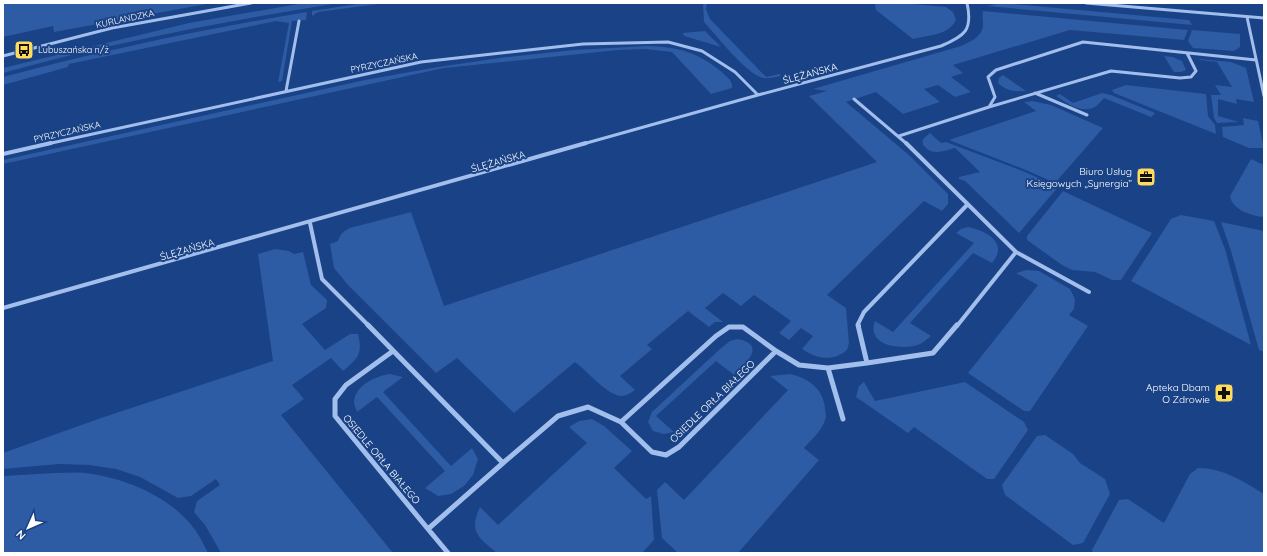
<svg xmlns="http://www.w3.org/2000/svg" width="1267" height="556" viewBox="0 0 1267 556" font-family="Quicksand,sans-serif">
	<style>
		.green { fill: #2d5ba4 }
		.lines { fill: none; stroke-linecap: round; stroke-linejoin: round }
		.street-far2 { stroke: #a1beec; stroke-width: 3 }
		.street-far1 { stroke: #a1beec; stroke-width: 4 }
		.street { stroke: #a1beec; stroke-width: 5 }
		.labels { text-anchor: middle; stroke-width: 4; stroke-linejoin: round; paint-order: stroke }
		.far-street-label { font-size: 9px; fill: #fff; stroke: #1a4286 }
		.far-poi-label { font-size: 9px; fill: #fff; stroke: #1a4286; text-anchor: start }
		.street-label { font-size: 10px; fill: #fff; stroke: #1a4286 }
		.poi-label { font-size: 10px; fill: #fff; stroke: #1a4286; text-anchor: end }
	</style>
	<rect width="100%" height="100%" fill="#1a4286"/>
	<path class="green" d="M3,3H212L54,32L53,26L3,37Z
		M304,3H339C226,21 114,42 3,73V68L189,23Z
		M363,3H386L318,12L312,16V11Z
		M703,3H707L706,9L710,19L766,77L779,74L781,76C775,77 769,79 763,78C746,74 717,36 704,22Z
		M861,3H902L946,7L953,12L956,20C948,36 928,35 913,39L876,10L875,4Z
		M1002,3L1189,20L1192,25L987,6Z
		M983,11L1188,30L1184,40L1070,30L953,65L963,73L951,77L971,92L955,97L938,85L924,89L940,102L903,114L876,92L846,102L909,155L948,194V204L942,211L924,201L827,295L846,308L849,343L847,350C833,362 817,359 802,349L813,336L801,328L789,340L779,333L791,321L754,295L741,306L723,293L705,308L723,322H715L709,327L688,311L647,345L652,349L620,376L635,390C631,393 626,396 621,396C607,395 586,370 575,362L514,413L457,358L436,373L348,285L334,268L330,244L338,241C340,234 344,231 350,228L411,212L444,306L877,162L809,96L827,91L813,89L961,46C971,41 983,37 983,24C983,19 982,15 983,11Z
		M307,12L306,20L292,21L282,81L278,82L289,23L276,21L69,64L68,67L3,85V77C104,50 204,29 307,12Z
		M1192,30L1240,34V47L1234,51L1193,48L1188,41Z
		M705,31L721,47L684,36L683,33Z
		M647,46C679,47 698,52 723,73C728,78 733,81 732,88L711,94L672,52L645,49L618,50L444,68L3,164V160L365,80L438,67L507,57L574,50Z
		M1164,56L1173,57L1182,61L1186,70L1181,72H1174Z
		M1199,59L1231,62L1246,68L1254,102L1236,99L1237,104L1218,99V116L1239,122L1217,123L1214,118L1211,95H1221L1215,85L1232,87L1217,62L1200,60Z
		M1003,75L1026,91C1016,92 1006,91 998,83L999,78Z
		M1126,85L1206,94L1208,116L1215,125L1216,134L1114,93L1112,90Z
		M1102,93L1111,95L1155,113L1151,117L1104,98C1101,101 1098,105 1095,107C1082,114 1066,103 1056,96L1060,94L1073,103Z
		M1032,101L1051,105L1103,128L1055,183L1026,170L949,140L1036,111L1024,102Z
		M1243,118L1258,121L1264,148H1249L1223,137L1222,127L1244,125Z
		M930,133L941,143L946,142L1025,172L1058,187L1019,233L965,181L959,179V177L980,172L955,148C946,150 934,156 926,148C923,145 922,143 923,139Z
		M1251,159L1264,165V217C1252,216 1232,210 1230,196Z
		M1063,191L1152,233L1121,280H1112L1095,272L1072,270L1062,265L1027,240V236Z
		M1181,215L1214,221L1225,249L1251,345L1131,281L1171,219Z
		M1221,222L1264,231V352L1259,350L1231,251Z
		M968,227C987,231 1009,243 992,263L973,253L910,323L931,336C926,340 923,343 918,345C900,350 866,346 875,321L893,332L974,243L956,233L961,229Z
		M275,249L289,251L294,254L303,252L311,285L327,300L326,308L302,324L325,350L350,334H358C363,354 358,358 343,371L331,358L292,385L304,399L281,415L393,553H221L205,525L194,512L197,501L220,485L216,479L191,496L178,498L140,477L116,469L89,465L59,464L3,469V453L101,418L273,361L258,254Z
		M1027,270L1039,271L1070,289L1075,299L1074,309L1069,315L1088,326L1030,411H1024L968,373L1038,285L1016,273Z
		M737,339C768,344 745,365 734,375L716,361L656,416L674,432L664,434L653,431L648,422L652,412L720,349L730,341Z
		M390,374L403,377L383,392L451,466L472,448L478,459L473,475L464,486L451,494L438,496L425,488L445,471L377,397L357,412C356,409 354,405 354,402C355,385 376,376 390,374Z
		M790,374C808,378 823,388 825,408C825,411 826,415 826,417C823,430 812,439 804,448L819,460L738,553H678L662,538L657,490L665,482L684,500L788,390L770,376Z
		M864,382L875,401L965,382L1024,422L1028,430L994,479H987L914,427L908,433L856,397L859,386Z
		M592,419L604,426L632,451L614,468L646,499L651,496L654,540L642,553H497C479,538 468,532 480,507L498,525L587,443L569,427L579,421Z
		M1045,435L1073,454L1080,463L1105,479L1110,494L1083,543L1073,545L1005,495L1002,485L1037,436Z
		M1198,468C1223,468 1243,481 1264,494V553H1093L1092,550L1119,500L1128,499L1164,523L1190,474Z
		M54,473C64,473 75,472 85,473C126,478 172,497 196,531C201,538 204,546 208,553H3V476Z"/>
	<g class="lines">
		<path class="street-far2" d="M1086,3L1264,18
			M1247,17L1264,96
			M3,56L112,28L251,3
			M286,91L299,21
			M1035,93L1087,115
			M854,99L907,144
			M989,107L1111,71L1180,78L1191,77L1196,71L1187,53
			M899,136L989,107L995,97L988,77L996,70L1083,42L1256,60
			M47,144L421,62L583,44L668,42L702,51L735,72L758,95
			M583,144L758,95L941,46C965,36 973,30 967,3"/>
		<path class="street-far1" d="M906,143L1016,252L1089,292
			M3,154L51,143
			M310,223L322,279L369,326
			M3,308L586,143
			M859,326L858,324L864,312L967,205
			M957,326L1016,252"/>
		<path class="street" d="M368,325L503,463L558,416L588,407L621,422
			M729,327H743L776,351L679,447L666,455L652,452L621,422L716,336Z
			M393,351L346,385L335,399V416L428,529L503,463
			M776,351L799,365L828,368L867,363L858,325
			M867,363L933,353L957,325
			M828,368L843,419
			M428,529L448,553"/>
	</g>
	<defs>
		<g id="bus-square" transform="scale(1)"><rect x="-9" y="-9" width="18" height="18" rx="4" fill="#feda5d" stroke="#1a4286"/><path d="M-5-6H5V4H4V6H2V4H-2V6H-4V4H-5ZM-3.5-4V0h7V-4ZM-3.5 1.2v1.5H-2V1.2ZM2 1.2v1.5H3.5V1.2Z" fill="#111"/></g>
		<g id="office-square" transform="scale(1)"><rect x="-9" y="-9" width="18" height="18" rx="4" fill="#feda5d" stroke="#1a4286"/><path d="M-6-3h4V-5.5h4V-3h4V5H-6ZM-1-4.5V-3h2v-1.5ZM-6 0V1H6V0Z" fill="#111"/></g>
		<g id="pharmacy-square" transform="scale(1)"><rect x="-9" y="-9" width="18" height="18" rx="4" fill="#feda5d" stroke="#1a4286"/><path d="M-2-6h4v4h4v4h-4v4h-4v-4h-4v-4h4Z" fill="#111"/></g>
	</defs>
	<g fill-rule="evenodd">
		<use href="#bus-square" x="24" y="50"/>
		<use href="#office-square" x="1146" y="177"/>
		<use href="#pharmacy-square" x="1224" y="393"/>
	</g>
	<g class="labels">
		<g class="far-street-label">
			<text transform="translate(125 19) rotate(-12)" y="3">KURLANDZKA</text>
			<text transform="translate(384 63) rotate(-12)" y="3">PYRZYCZAŃSKA</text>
			<text transform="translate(67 132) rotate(-13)" y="3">PYRZYCZAŃSKA</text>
		</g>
		<g class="far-poi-label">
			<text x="38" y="53">Lubuszańska n/ż</text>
		</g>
		<g class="street-label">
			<text transform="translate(810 73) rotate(-15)" y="4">ŚLĘŻAŃSKA</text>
			<text transform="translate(498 161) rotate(-16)" y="4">ŚLĘŻAŃSKA</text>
			<text transform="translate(187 249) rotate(-16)" y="4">ŚLĘŻAŃSKA</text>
			<text transform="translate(712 401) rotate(-44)" y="4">OSIEDLE ORŁA BIAŁEGO</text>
			<text transform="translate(382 459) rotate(50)" y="4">OSIEDLE ORŁA BIAŁEGO</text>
		</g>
		<g class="poi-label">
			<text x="1132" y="175">Biuro Usług<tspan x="1132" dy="12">Księgowych „Synergia”</tspan></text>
			<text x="1210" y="391">Apteka Dbam<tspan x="1210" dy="12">O Zdrowie</tspan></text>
		</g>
	</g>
	<rect width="1267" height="556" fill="none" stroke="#ffffff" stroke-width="8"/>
	<g transform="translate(28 528) rotate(225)" stroke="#1a4286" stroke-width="3" paint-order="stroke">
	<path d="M0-3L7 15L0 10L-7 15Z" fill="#ffffff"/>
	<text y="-6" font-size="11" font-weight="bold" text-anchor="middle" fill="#ffffff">N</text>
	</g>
</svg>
